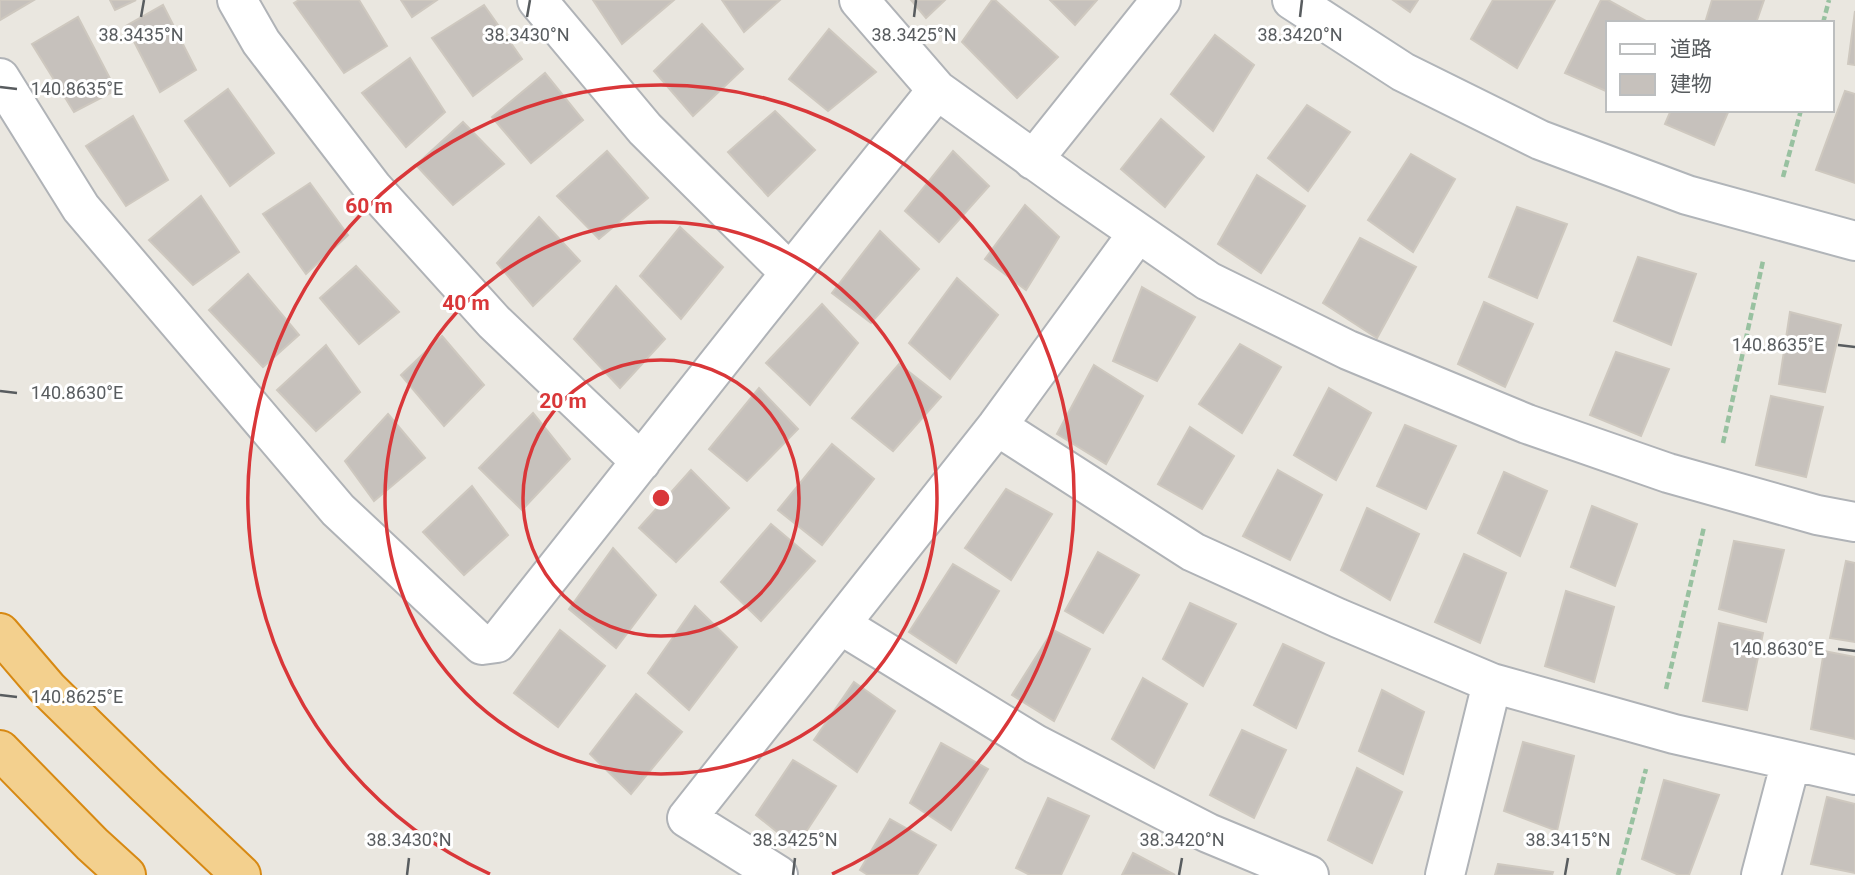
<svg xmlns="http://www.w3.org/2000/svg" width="1855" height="875" viewBox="0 0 1855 875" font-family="Roboto,'Noto Sans JP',sans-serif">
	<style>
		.building { fill: #c6c1bc; stroke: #cec8bf; stroke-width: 2 }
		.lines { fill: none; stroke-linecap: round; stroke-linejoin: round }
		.street-casing { stroke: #b0b3b7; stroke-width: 42 }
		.secondary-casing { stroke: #b1b5b9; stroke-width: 42 }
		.highway-casing { stroke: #d78913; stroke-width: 42 }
		.path { stroke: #98c1a0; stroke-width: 4.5; stroke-dasharray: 7 3.5; stroke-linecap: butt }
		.street { stroke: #fff; stroke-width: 38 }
		.secondary { stroke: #fff; stroke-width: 38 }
		.highway { stroke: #f3d08e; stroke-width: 38 }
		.ticks { fill: none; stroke: #585c5f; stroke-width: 2.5 }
		.ring { fill: none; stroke: #d93739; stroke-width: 3.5 }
		.ticks-label { font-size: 18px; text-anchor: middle; fill: #585c5f; stroke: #fff; stroke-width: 6; stroke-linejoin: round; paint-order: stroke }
		.centre { fill: #d93739; stroke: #fff; stroke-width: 3.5 }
		.ring-label { font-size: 21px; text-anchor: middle; font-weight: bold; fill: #d93739; stroke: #fff; stroke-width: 6; stroke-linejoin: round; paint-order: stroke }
	</style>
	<rect width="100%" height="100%" fill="#eae7e0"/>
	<path class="building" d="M0,0H34L0,20Z
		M110,0H136L115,10Z
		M299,0H359L387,46L344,73L294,3Z
		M401,0H437L412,17Z
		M593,0H674L622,44Z
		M722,0H780L744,32Z
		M911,0H945L926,18Z
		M992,0H995L1058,57L1017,98L962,42Z
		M1050,0H1097L1075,25Z
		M1393,0H1418L1410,12Z
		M1493,0H1555L1517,68L1471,39Z
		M1601,0H1608L1648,22L1608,23V92L1565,73Z
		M1712,0H1764L1756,23H1705Z
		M163,5L196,70L160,92L126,26Z
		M484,5L522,59L473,96L432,38Z
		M1855,11V65L1848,64Z
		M78,17L116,90L74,112L32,44Z
		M702,24L743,69L693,116L654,71Z
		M829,29L876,72L828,111L789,79Z
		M1215,35L1254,65L1213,131L1171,94Z
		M410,58L445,112L406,147L362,93Z
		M545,73L583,120L531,163L492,117Z
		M228,89L274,153L230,186L185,121Z
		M1845,91L1855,94V183L1816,170Z
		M1307,105L1350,132L1308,191L1268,158Z
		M1671,110H1729L1714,145L1665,124Z
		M775,111L815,150L768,196L728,152Z
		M133,116L168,180L126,206L86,146Z
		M1161,119L1204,157L1165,207L1121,169Z
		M463,122L504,164L453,205L416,165Z
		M607,151L648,198L599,239L557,196Z
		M953,151L989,186L939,242L905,211Z
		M1411,154L1455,179L1413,252L1368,220Z
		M1257,175L1305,206L1261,273L1218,244Z
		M310,183L348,235L306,274L263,214Z
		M201,196L239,252L193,285L149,240Z
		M1025,205L1059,237L1026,290L985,259Z
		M1517,207L1567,224L1537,298L1489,277Z
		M539,217L580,261L533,306L497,263Z
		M680,227L723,267L681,319L640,276Z
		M880,231L919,269L871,323L832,293Z
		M1360,238L1416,267L1377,338L1323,303Z
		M1638,257L1696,274L1671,345L1614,321Z
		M356,266L399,312L359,344L320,298Z
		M248,274L299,335L263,367L209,310Z
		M957,278L998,315L950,379L909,343Z
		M616,286L665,339L620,388L574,339Z
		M1142,287L1195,317L1157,381L1113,361Z
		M1484,302L1533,324L1505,387L1458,364Z
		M822,304L858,343L810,405L766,363Z
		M1790,312L1841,325L1825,392L1779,384Z
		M442,336L484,385L444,426L401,375Z
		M1240,344L1281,367L1242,433L1199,404Z
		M326,345L360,392L316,431L277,390Z
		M1616,352L1669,369L1641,436L1590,415Z
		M899,364L941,397L893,451L852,418Z
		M1094,365L1143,396L1106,464L1057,434Z
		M759,388L798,429L747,481L709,449Z
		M1329,388L1371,413L1336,480L1294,455Z
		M1771,396L1823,407L1806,477L1756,465Z
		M533,413L570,459L522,510L479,468Z
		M388,414L425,458L374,501L345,461Z
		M1405,425L1456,446L1426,509L1377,486Z
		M1190,427L1234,456L1202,509L1158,484Z
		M832,444L874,479L822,545L778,510Z
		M691,470L729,508L676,562L639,528Z
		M1278,470L1322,495L1290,560L1243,536Z
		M1504,472L1547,491L1520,556L1478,533Z
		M472,486L508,535L464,575L423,532Z
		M1006,489L1052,514L1011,580L965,548Z
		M1592,506L1637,524L1615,586L1571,567Z
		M1367,508L1419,534L1390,600L1341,570Z
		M771,524L815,561L761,621L721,582Z
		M1734,541L1784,550L1766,622L1719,609Z
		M613,548L656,595L616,648L569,609Z
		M1098,552L1139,575L1103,633L1065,611Z
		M1464,554L1506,573L1480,643L1435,622Z
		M1846,561L1855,563V642L1830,638Z
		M953,564L999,591L956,663L909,632Z
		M1566,591L1614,607L1594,682L1545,666Z
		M1190,603L1236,624L1203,686L1163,659Z
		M695,606L737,647L689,710L648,673Z
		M1719,623L1763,633L1747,710L1703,701Z
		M560,630L605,666L558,727L514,693Z
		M1053,630L1090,649L1054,721L1012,695Z
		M1283,644L1324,663L1296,728L1254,705Z
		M1824,651L1855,657V739L1811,729Z
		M1143,678L1187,704L1154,768L1112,739Z
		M854,682L895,711L857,772L814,740Z
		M1382,690L1424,712L1403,774L1359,751Z
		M636,694L682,732L631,794L590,754Z
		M1242,730L1286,750L1254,818L1210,795Z
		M1523,742L1574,756L1557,831L1504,811Z
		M941,743L988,769L951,830L910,803Z
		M793,760L836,786L796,847L756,815Z
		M1357,768L1402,792L1372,863L1328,840Z
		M1664,780L1719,795L1689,875H1679L1642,859Z
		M1827,797L1855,804V873L1811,864Z
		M1048,798L1089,816L1061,875H1030L1016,868Z
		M890,819L936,845L917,875H868L860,870Z
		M1133,853L1175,875H1122Z
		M1498,864L1553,872L1552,875H1495Z"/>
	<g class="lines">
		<g class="street-casing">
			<path id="street" d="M237,0L261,42L373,188L494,322L641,462
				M537,0L645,129L790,273
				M859,0L937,90L1072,187L1208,281L1348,350L1527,424L1668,473L1817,515L1855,522
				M0,78L81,208L219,370L338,510L482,645L497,643L755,317L937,90
				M1033,160L1161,0
				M997,426L1193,552L1338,618L1492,683L1674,734L1855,775
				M841,625L1035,744L1208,833L1309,875
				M778,875L687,818L997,426L1138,233
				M1445,875L1492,683
				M1761,875L1791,761"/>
		</g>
		<g class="secondary-casing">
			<path id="secondary" d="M1292,0L1403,72L1540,140L1687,195L1855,241"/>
		</g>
		<g class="highway-casing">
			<path id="highway" d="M0,633L48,689L146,785L241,875
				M0,750L92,844L126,875"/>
		</g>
		<path class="path" d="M1823,23L1829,0
			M1783,177L1801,110
			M1723,443L1763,261
			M1666,689L1704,527
			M1618,875L1646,769"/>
		<use href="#street" class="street"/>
		<use href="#secondary" class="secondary"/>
		<use href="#highway" class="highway"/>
	</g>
	<path class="ticks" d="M141,17L144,0M527,17L530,0M914,17L916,0M1300,17L1302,0M0,87L17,89M1838,345L1855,347M0,391L17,393M1838,649L1855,651M0,695L17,697M407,875L409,858M793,875L795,858M1179,875L1182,858M1565,875L1568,858"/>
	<g class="ring">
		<circle cx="661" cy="498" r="138"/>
		<circle cx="661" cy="498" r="276"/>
		<path d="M490 874A413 413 0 1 1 832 874"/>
	</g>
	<g class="ticks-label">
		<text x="141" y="41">38.3435°N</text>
		<text x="527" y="41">38.3430°N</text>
		<text x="914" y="41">38.3425°N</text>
		<text x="1300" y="41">38.3420°N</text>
		<text x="77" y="95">140.8635°E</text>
		<text x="1778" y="351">140.8635°E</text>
		<text x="77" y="399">140.8630°E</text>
		<text x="1778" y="655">140.8630°E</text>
		<text x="77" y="703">140.8625°E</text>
		<text x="409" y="846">38.3430°N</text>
		<text x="795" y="846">38.3425°N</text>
		<text x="1182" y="846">38.3420°N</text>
		<text x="1568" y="846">38.3415°N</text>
	</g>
	<circle cx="661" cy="498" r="10" class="centre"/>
	<g class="ring-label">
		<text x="369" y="213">60 m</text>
		<text x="466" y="310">40 m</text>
		<text x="563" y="408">20 m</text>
	</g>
	<rect x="1606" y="21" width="228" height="91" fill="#ffffff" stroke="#bcbebf" stroke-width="2"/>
	<rect x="1620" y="44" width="35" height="10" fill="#ffffff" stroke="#bcbebf" stroke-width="2"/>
	<text x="1670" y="56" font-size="21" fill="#585c5f">道路</text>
	<rect x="1620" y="74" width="35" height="21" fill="#c6c1bc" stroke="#bcbebf" stroke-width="2"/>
	<text x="1670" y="91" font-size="21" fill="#585c5f">建物</text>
</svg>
